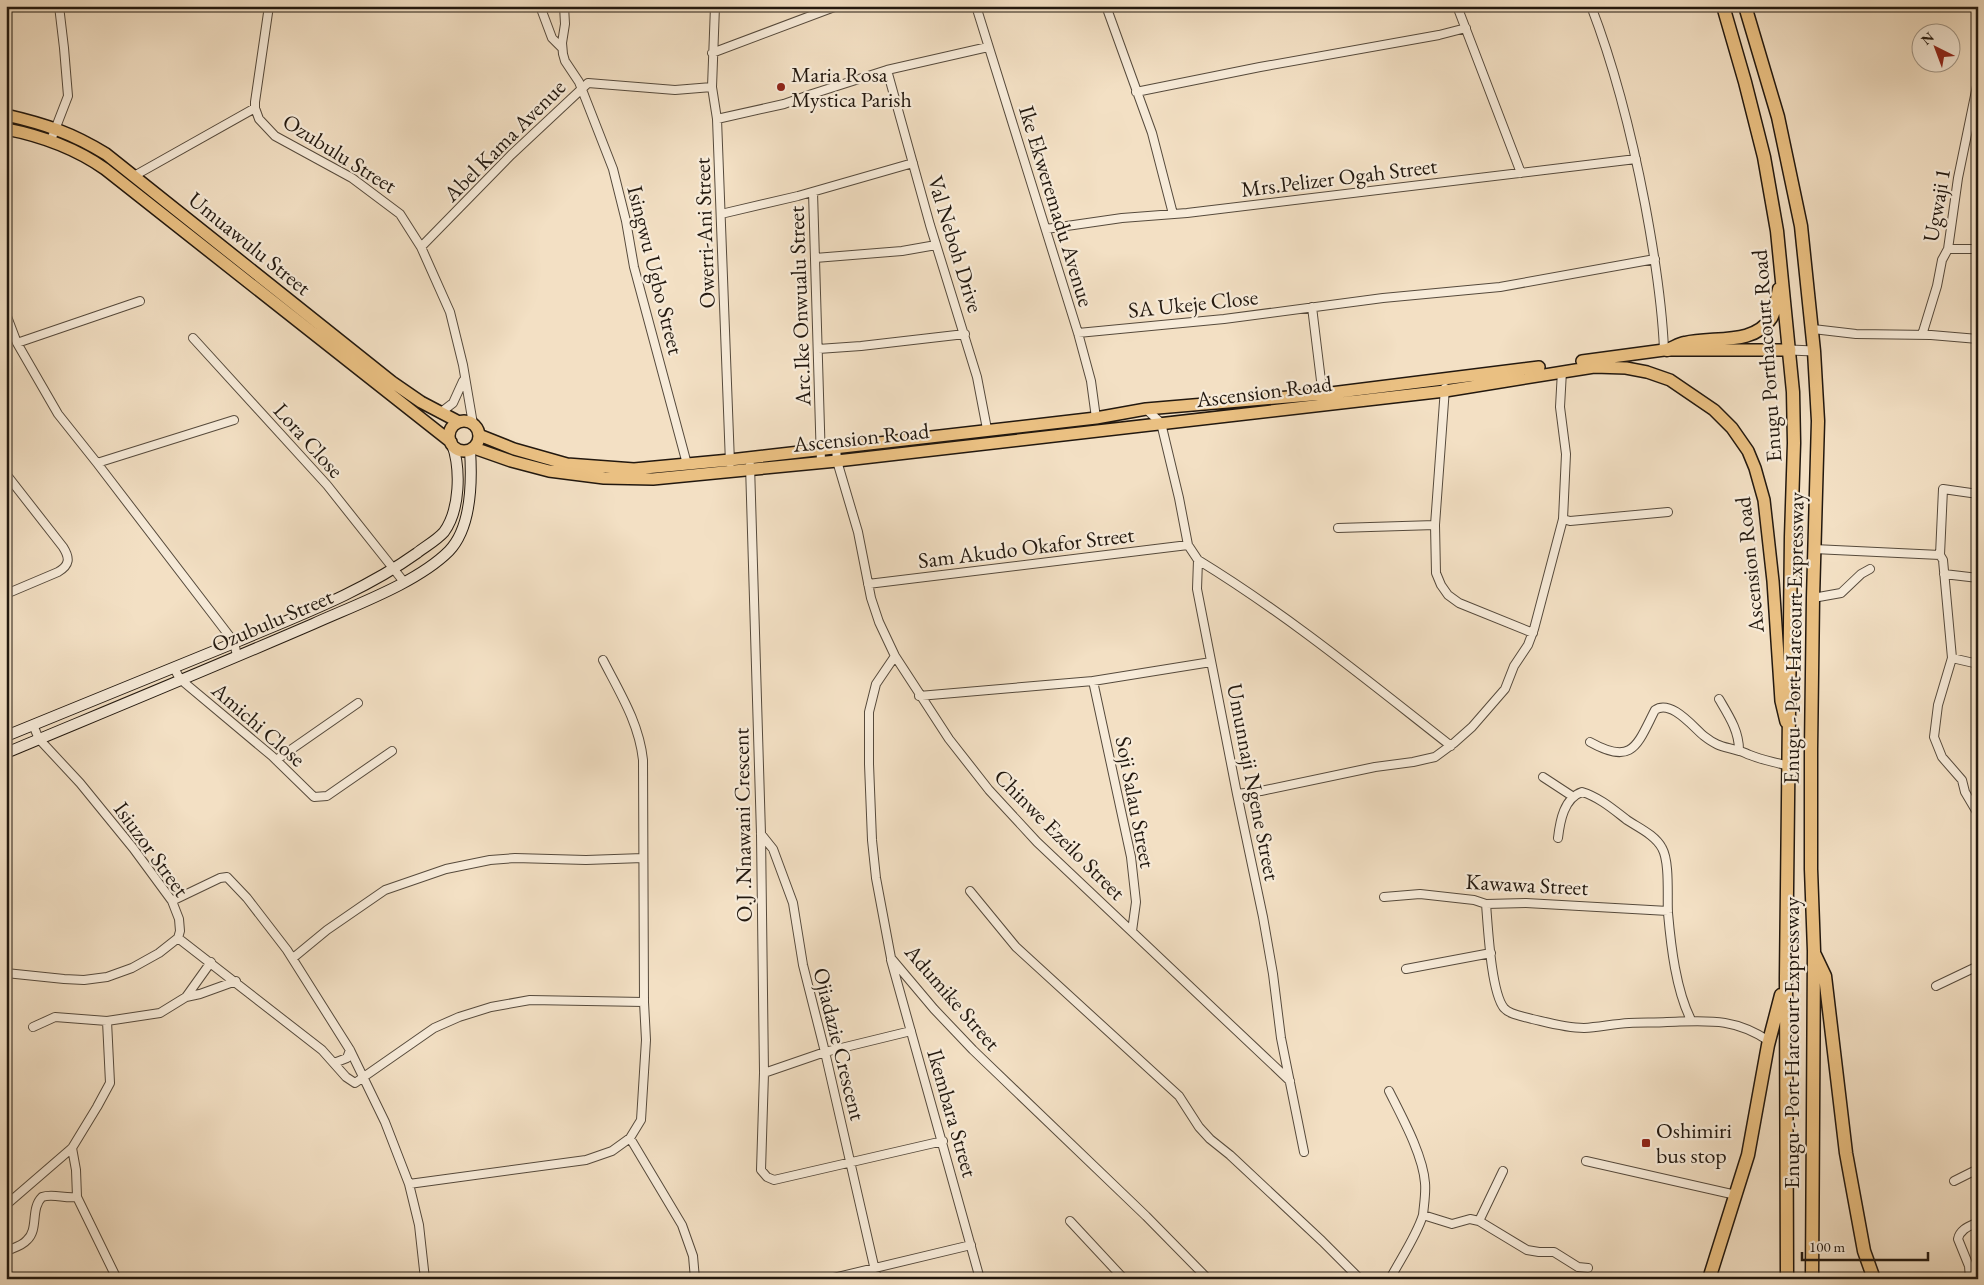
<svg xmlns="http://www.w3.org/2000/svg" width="1984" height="1285" viewBox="0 0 1984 1285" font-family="'EB Garamond',serif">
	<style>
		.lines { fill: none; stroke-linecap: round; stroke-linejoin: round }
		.minor-casing { stroke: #564a3c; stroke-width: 10 }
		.tertiary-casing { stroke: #564a3c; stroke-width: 11 }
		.secondary-casing { stroke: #22180f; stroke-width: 12 }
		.primary-casing { stroke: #22180f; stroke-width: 14 }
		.trunk-casing { stroke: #22180f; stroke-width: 15 }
		.minor { stroke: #f7ebd9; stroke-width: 8 }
		.tertiary { stroke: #f7ebd9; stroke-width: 9 }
		.secondary { stroke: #f7ebd9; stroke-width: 10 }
		.primary { stroke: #eac082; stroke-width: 11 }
		.trunk { stroke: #eac082; stroke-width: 12 }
		.poi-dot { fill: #8f2418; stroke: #f7ebd9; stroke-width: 2 }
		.labels { text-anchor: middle; stroke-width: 4.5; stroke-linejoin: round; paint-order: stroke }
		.poi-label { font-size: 22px; fill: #22180f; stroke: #f7ebd9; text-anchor: start }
		.street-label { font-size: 22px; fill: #22180f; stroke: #f7ebd9 }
	</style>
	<rect width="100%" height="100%" fill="#f3e0c4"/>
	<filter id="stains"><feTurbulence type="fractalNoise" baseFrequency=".004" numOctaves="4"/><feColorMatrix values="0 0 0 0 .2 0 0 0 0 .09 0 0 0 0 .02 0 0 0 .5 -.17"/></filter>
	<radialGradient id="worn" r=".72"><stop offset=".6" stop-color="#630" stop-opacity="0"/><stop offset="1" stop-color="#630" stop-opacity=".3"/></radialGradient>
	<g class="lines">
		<g class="minor-casing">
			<path id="minor" d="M269,6L255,102V108L259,119L275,136L352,178L400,214L421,247L450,312L463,365L473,424
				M540,6L552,38L562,48
				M564,6L565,24L562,43L563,54L565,61L579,82L613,169L626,221L634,267L687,464
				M715,6L712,87L717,119L730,463
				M976,6L1078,333L1091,381L1096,418
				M1106,6L1152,133L1173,214
				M1457,6L1521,173
				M1591,6C1616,71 1632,136 1645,204C1654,252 1662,300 1664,350
				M712,53L837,6
				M887,70L930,225L977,377L987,429
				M1136,92L1260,67L1439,35L1466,28
				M717,119L784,104L812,94L887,70L988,47
				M51,140L68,96L64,48L59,6
				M134,176L255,108
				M813,192L821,462
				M721,214L798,196L913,163
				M1046,229L1122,218L1187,213L1636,159
				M421,247L511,155L588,83L675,90L712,87
				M1948,249H1978
				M815,258L902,251L936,245
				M1312,307L1323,397
				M6,314L17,343L58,414L97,463L234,642L237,656
				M1813,329L1856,334L1931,335L1978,339
				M1078,333L1224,319L1383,298L1500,287L1655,259
				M1922,335L1937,286L1942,260L1948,249L1958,178L1978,81
				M193,338L327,485L404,582
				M17,343L140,301
				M818,349L861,346L965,334
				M1445,388L1435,525L1436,573L1441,585L1448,595L1459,603L1533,633
				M1146,409L1161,423L1179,498L1188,545L1198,560L1197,589L1237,794L1263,917L1273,974L1281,1038L1304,1152
				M440,413L453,403L463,381
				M836,447L837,461L858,532L871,598L879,622L895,656L949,739L989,790L1037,842L1290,1081
				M97,463L234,420
				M750,465L761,834L764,1073L761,1170L767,1177L774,1180L943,1141
				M6,474L63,547C70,558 70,565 58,572L6,594
				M1978,494L1943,489L1940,555L1943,560L1952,658L1938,705L1934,737L1942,757L1962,780L1965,792L1978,814
				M1563,519L1570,521L1668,512
				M1338,528L1435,525
				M1814,549L1940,555
				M1198,560C1288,615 1368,681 1451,746
				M1944,574L1978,578
				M868,584L1188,545
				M1813,598L1841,593L1861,574L1870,569
				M895,656L876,684L869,712V764L872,840L876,878L891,958L934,1009L973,1050L1146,1216L1208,1279
				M1952,658L1978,664
				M174,668L180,679L272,756L314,797L327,796L392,751
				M1093,681L1131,857L1136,902L1132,931
				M919,696L1093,681L1211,662
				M1719,699C1729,716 1739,731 1739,750
				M1590,742C1633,766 1637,745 1655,710C1671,699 1693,727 1704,736C1718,747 1723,746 1739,751C1743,751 1746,754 1750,755C1762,760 1775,762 1788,766
				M276,760L358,703
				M1543,777L1572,796
				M1237,794L1261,791L1375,767L1413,762L1435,757L1454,743L1472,727L1505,689L1514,666L1528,645L1534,629L1563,519L1566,454L1560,407L1562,371
				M761,834L773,849L793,903L803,965L825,1052L877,1279
				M1558,838C1560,821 1564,798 1582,792C1599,797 1614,810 1627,820C1639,828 1655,835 1662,848C1670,862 1667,897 1668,913C1671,947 1676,990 1691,1020
				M970,891L1016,947L1179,1096L1199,1127L1210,1139L1230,1155L1322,1241L1360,1279
				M1384,897L1420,894L1474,900L1486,904L1526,903L1668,911
				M172,901L220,878L227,877L247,898L287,950L350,1050L385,1122L409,1184L419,1225L425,1279
				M1486,904C1488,927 1491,992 1504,1008C1510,1015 1523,1016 1532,1019C1549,1023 1566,1028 1584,1028C1599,1027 1614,1024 1629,1023C1642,1022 1654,1023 1667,1022C1707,1021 1733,1017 1769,1041
				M178,938L322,1050L346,1077L355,1083L434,1028L459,1017L491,1007L530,1000L644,1002
				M293,958L327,930L385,890L446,869L490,860L515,858L586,860L643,858
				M891,960L980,1279
				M1406,969L1491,953
				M6,973L64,979L84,980L107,977L132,968L159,953L178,938L180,931L179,919L172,901L133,848L80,783L39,739L33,725
				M1936,986L1978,966
				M186,997L200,994L236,981
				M33,1027L55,1017L107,1021L160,1013L186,997L211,962
				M334,1063L347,1058L350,1050
				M764,1073L825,1052L911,1031
				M1389,1091C1402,1117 1423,1155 1425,1183C1426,1193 1424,1204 1423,1215
				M630,1138L682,1225L693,1256L695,1279
				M72,1148L76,1170L77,1197L117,1279
				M1586,1161L1736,1195
				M1954,1181L1978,1169
				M409,1184L586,1160L612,1151L630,1138L641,1120L646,1040L644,1002L643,760C639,723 620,693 603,660
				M6,1205L72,1148L97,1107L110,1083L107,1021
				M1070,1221L1124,1279
				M1479,1221L1503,1171
				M6,1251C13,1248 22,1246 27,1240C39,1229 30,1209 42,1197C53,1193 65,1199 77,1197
				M829,1279L971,1245
				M1390,1279C1401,1258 1416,1237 1423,1215L1452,1224L1470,1219L1479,1221L1527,1250L1539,1252H1554L1578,1267L1588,1268
				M1970,1279L1969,1266L1958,1239C1960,1229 1970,1226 1978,1222"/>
		</g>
		<g class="tertiary-casing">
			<path id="tertiary" d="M1790,350L1814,351"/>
		</g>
		<g class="secondary-casing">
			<path id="secondary" d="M6,736C82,705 158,674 234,643C297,616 361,593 417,553C426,546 437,540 444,532C460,510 461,469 452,444
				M6,753C109,710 211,668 313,624C355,605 417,583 449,551C472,527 472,480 470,450"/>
		</g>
		<g class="primary-casing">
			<path id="primary" d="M6,115C45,124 72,133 106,154L392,382L421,402L459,422
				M6,129C42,136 75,148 105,169L451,442
				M1582,361L1664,350H1790
				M449 436a15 15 0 1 1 30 0a15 15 0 1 1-30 0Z
				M479,435L514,449L567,464L634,469L730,460L1096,418L1146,409L1323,394L1539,367
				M474,448L511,461L549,471L604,478L653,479L837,461L1445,391L1594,367L1626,368L1647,372L1670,380L1714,410L1732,428L1748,451L1755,468L1764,500L1773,581L1781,701L1786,722"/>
		</g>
		<g class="trunk-casing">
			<path id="trunk" d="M1723,6L1745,82L1764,157L1777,231L1793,392L1794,443L1791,537L1786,978L1787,1279
				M1745,6L1778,117L1801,226L1814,351L1818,421L1813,598L1811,749V869L1814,951L1812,1279
				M1667,350C1673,348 1679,344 1685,343C1712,336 1754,346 1771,318C1776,309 1777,298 1779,289
				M1815,955L1825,976L1846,1153L1864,1251L1874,1279
				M1709,1279L1748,1155L1768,1045L1781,995"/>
		</g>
		<use href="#minor" class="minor"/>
		<use href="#tertiary" class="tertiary"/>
		<use href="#secondary" class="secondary"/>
		<use href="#primary" class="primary"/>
		<use href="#trunk" class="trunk"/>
	</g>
	<g class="poi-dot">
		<circle cx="781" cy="87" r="5"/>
		<rect x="1641" y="1138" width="10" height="10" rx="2.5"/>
	</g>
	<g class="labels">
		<g class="poi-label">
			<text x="791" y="82">Maria Rosa<tspan x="791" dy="25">Mystica Parish</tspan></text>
			<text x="1656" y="1138">Oshimiri<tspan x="1656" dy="25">bus stop</tspan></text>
		</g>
		<g class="street-label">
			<text transform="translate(504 140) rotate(-45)" y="8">Abel Kama Avenue</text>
			<text transform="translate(340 153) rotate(32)" y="8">Ozubulu Street</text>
			<text transform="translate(1339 177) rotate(-7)" y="8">Mrs.Pelizer Ogah Street</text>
			<text transform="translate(1936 205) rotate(-80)" y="8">Ugwaji 1</text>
			<text transform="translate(1057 206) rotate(73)" y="8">Ike Ekweremadu Avenue</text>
			<text transform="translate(704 233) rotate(-92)" y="8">Owerri-Ani Street</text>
			<text transform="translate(250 243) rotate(39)" y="8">Umuawulu Street</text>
			<text transform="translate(956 244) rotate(73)" y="8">Val Neboh Drive</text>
			<text transform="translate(656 270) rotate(76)" y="8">Isingwu Ugbo Street</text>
			<text transform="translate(1193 303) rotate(-6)" y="8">SA Ukeje Close</text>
			<text transform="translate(799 306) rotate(-92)" y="8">Arc.Ike Onwualu Street</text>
			<text transform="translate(1766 356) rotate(-94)" y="8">Enugu Porthacourt Road</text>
			<text transform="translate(1264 391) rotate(-7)" y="8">Ascension Road</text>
			<text transform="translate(861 437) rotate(-6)" y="8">Ascension Road</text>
			<text transform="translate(309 440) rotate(48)" y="8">Lora Close</text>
			<text transform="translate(1026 547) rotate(-7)" y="8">Sam Akudo Okafor Street</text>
			<text transform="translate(1749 565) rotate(-96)" y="8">Ascension Road</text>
			<text transform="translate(272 620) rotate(-23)" y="8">Ozubulu Street</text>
			<text transform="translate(1793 638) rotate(-89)" y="8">Enugu - Port Harcourt Expressway</text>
			<text transform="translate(259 724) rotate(41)" y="8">Amichi Close</text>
			<text transform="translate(1254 782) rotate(79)" y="8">Umunnaji Ngene Street</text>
			<text transform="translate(1136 802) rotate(79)" y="8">Soji Salau Street</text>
			<text transform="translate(742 825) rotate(-91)" y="8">O.J .Nnawani Crescent</text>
			<text transform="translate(1060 834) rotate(45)" y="8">Chinwe Ezeilo Street</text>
			<text transform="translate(152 849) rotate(54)" y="8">Isiuzor Street</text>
			<text transform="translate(1527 884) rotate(3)" y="8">Kawawa Street</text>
			<text transform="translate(953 997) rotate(49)" y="8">Adumike Street</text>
			<text transform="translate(1791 1043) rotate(-90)" y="8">Enugu - Port Harcourt Expressway</text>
			<text transform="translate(840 1044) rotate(76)" y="8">Ojiadazie Crescent</text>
			<text transform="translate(953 1113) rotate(74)" y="8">Ikembara Street</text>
		</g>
	</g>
	<rect width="1984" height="1285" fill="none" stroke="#f3e0c4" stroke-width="25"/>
	<rect x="8" y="8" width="1969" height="1270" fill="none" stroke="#22180f" stroke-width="2.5"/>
	<rect x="12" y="12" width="1959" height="1260" fill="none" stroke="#22180f"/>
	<g transform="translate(1936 48) rotate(318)"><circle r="24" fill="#f7ebd9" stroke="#a29788"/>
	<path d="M0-4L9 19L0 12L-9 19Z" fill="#8f2418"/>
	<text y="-8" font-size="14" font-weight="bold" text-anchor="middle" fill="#22180f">N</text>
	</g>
	<path d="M1802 1252v8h126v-8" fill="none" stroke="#22180f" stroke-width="2.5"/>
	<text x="1809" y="1252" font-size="15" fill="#22180f" stroke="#f7ebd9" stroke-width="4" paint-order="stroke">100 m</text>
	<rect width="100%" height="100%" filter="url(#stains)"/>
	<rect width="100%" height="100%" fill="url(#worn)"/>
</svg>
